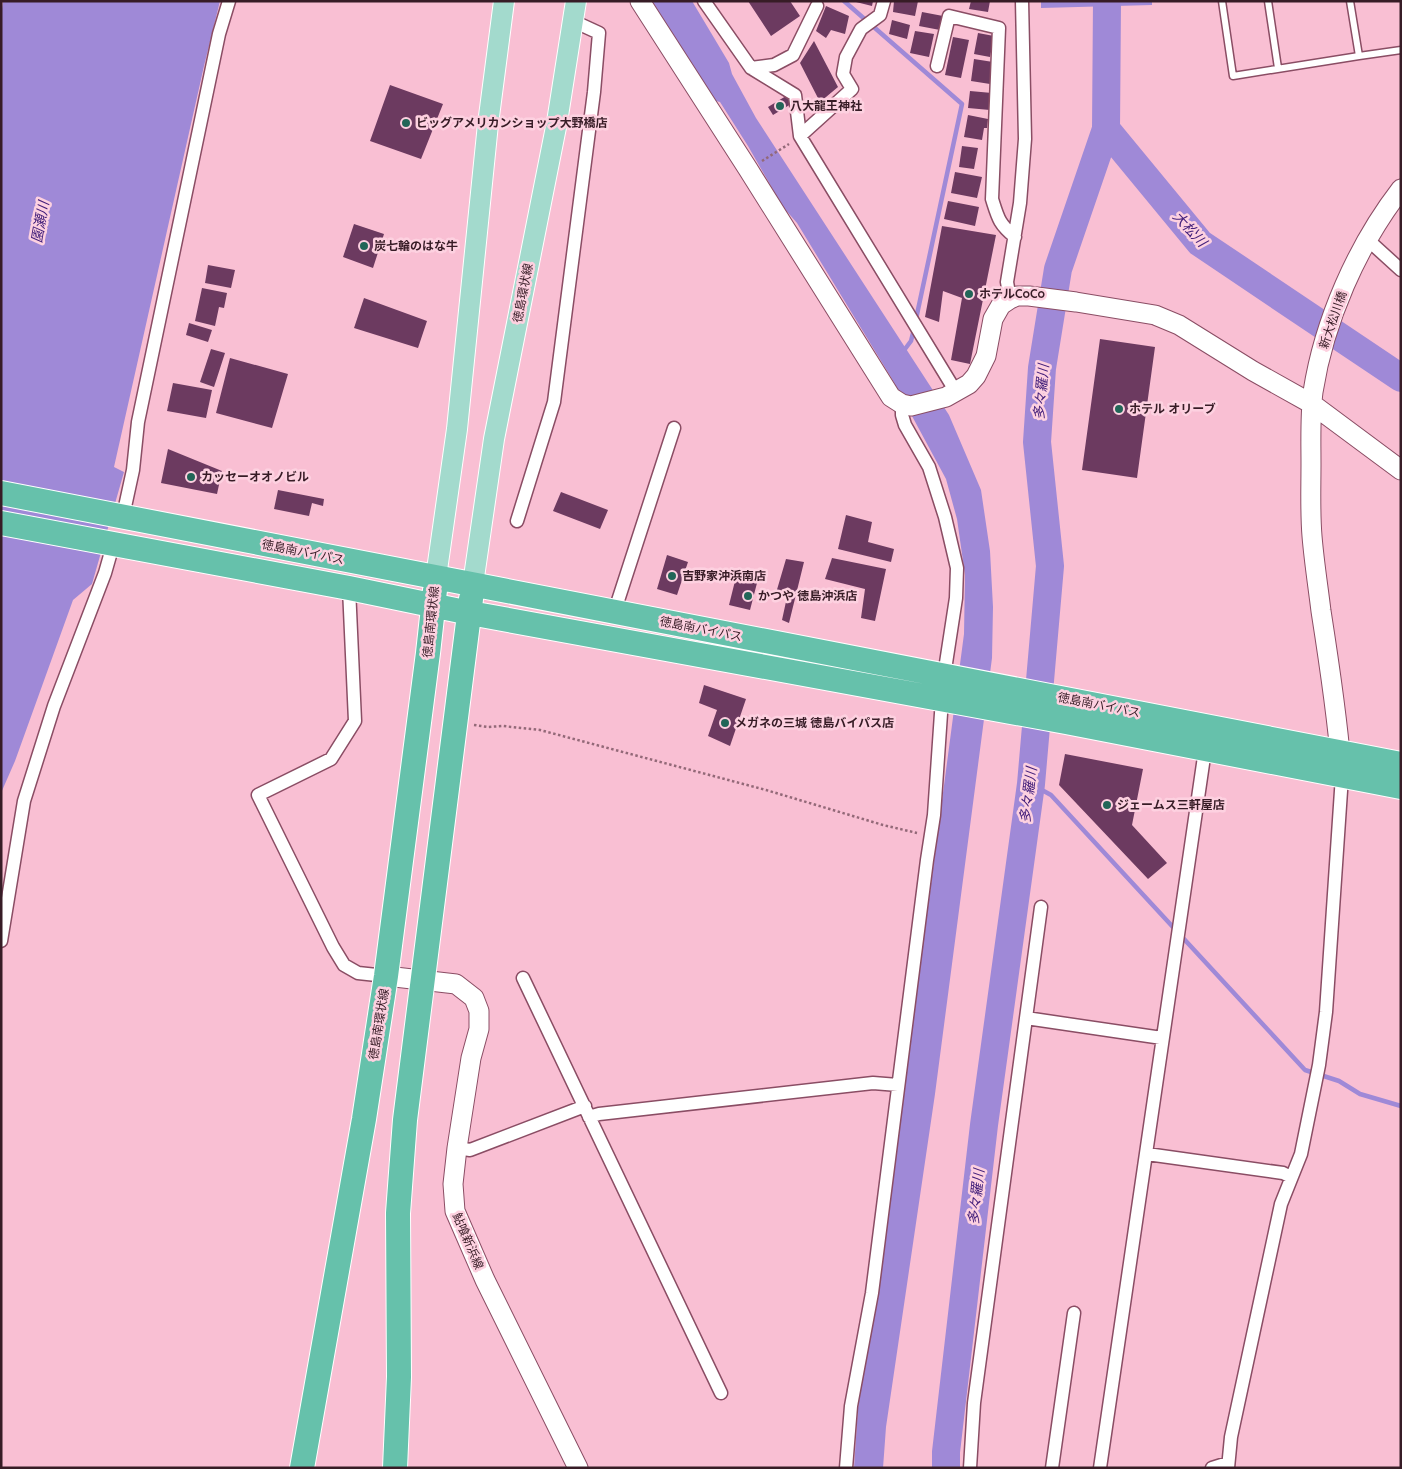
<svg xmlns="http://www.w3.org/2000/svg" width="1402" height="1469" viewBox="0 0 1402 1469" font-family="Quicksand,'Noto Sans JP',sans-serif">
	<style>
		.water { fill: #9f89d7 }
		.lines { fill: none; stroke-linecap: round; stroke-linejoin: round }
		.stream { stroke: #9f89d7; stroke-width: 4.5 }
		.river { stroke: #9f89d7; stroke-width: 28 }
		.building { fill: #6c3a60 }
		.lane-casing { stroke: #8a4d64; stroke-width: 9 }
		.street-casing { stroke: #8a4d64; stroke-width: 15 }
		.secondary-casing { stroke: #8a4d64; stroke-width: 21 }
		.primary-casing { stroke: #fff; stroke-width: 22 }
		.highway-casing { stroke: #fff; stroke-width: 26 }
		.path { stroke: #936978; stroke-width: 2.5; stroke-dasharray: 2.5 2.5; stroke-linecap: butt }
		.lane { stroke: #fff; stroke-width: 6 }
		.street { stroke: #fff; stroke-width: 12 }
		.secondary { stroke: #fff; stroke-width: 19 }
		.primary { stroke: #a3dacd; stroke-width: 20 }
		.highway { stroke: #66c1ab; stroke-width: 24 }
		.poi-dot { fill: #226658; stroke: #fdd1e0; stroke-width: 2 }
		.labels { text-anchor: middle; stroke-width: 5; stroke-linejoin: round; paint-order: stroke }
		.poi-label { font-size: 12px; font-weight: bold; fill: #371c26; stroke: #fdd1e0; text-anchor: start }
		.street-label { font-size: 12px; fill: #371c26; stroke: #fdd1e0 }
		.water-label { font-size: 14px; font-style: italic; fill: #44207b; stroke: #fdd1e0 }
	</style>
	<rect width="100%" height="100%" fill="#f9bfd3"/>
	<path class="water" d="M3,1H220L204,66L114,467L124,472L92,584L73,600L15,761L1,793V17Z
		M651,1H692L729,63L732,74L756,118L949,415L981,490L990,551L993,607L992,658L935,1094L886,1427L883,1468H854L858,1408L887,1217L964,634L965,575L957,519L946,479L892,379L797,223L783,207L748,146L720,102L716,101Z
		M1041,1H1152V5L1041,8Z"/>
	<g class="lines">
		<path class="stream" d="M844,1L962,104L916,319
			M902,353L911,341L914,329
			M1031,784L1051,795L1305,1070L1339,1081L1360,1094L1401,1106"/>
		<path class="river" d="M1106,129L1200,243L1401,378
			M946,1468V1452L984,1125L1031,784L1050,566L1037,442L1042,368L1058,269L1106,129L1107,1"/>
	</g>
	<path class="building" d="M748,1H790L800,16L771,36Z
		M852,1H873L872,6Z
		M894,1H918L915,16L893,12Z
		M971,1H990L988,12L969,9Z
		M826,6L849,16L845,34L831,30L826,38L816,31Z
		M922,12L943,16L940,30L919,26Z
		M892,20L910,25L907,39L889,34Z
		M915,31L934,34L929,57L910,53Z
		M978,33L994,36L990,57L974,54Z
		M953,37L969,40L961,78L945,75Z
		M814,41L838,87L820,102L800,63Z
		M974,59L993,62L990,84L971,81Z
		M390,85L443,104L421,159L370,141Z
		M970,91L992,93L990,110L968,108Z
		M786,96L791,104L773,115L768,107Z
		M968,115L988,119L987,128H984L982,140L964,137Z
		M962,146L978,148L974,169L959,167Z
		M955,172L982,177L977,198L951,193Z
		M948,201L979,207L975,226L944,219Z
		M354,224L384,234L373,268L343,257Z
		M942,226L996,235L970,364L951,360L962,298L943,291L939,322L925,317Z
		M208,265L235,270L231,288L205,283Z
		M202,288L227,293L224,308L219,307L215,326L195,321Z
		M364,298L427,321L418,348L354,328Z
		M189,323L212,330L208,342L186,335Z
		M1100,339L1155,347L1137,478L1082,470Z
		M211,349L225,353L214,387L200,382Z
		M230,358L288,374L272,428L216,413Z
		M173,383L212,390L206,418L167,411Z
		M168,449L222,471L217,494L161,483Z
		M278,490L324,499L323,506L312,503L309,516L274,509Z
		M561,492L608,510L600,529L553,511Z
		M846,515L872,522L868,542L894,549L891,562L838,549Z
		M667,555L688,562L677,595L657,589Z
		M832,558L886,569L875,621L861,618L865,589L825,579Z
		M786,559L804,562L789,623L782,620L787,597L776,593Z
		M736,577L757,583L750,610L729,605Z
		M704,685L746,699L730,746L708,736L717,710L699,703Z
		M1065,754L1143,769L1132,825L1167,863L1148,879L1059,785Z"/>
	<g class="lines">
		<g class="lane-casing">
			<path id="lane" d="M1222,1L1233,76L1359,56L1350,1
				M1268,1L1278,68
				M1359,56L1401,50"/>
		</g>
		<g class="street-casing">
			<path id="street" d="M704,1L751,68L795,95L800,136L956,392
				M937,66L949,16L999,28L992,199C998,218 999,224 1015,237
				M751,68L774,65L793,55L817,6
				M800,136L852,89L843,74L846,57L861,29L880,15L884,1
				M1368,240L1401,270
				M1010,299L1007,282L1020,203L1025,139L1022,1
				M902,404V415L905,425L929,467L945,517L957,568L956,598L944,676
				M123,516L133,470L138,422L219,34L229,1
				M517,521L554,402L594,92L599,33L573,21
				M349,588L355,721L331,759L258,795L333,947L344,965L358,973L386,976
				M614,613L674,428
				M1,941L24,801L54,706L105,573L113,545
				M523,978L721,1393
				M1026,1018L1041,907
				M589,1117L599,1114L873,1083L898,1085
				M457,1148L470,1150L585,1106
				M1147,1154L1283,1173L1291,1177
				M846,1468L851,1406L872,1293L927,860L934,815L942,699
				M970,1468L974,1403L1026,1018L1162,1038
				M1052,1468L1074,1313
				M1100,1468L1205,750
				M1212,1468L1228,1463
				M1228,1468L1231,1437L1281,1204L1301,1154L1319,1065L1326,1012L1342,776"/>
		</g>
		<g class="secondary-casing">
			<path id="secondary" d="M640,1L748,169L891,397L902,404L911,406L946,397L969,384L976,376L986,356L993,319L1001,305L1010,299L1017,296H1029L1076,302L1155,315L1179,325L1253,371L1312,404L1401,470
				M1341,765C1337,713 1329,662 1321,611C1318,586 1314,561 1312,536C1310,512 1311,488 1311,464C1311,440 1310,416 1313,392C1324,321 1357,246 1401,189
				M386,976L456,984L474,998L479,1011V1029L471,1058L457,1148L453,1184L455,1211L485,1280L578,1468"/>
		</g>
		<g class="primary-casing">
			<path id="primary" d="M436,577L457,429L488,124L504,1
				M473,584L494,439L557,122L576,1"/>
		</g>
		<g class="highway-casing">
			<path id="highway" d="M1,493L1401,764
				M1,523L349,588L470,613L1066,722L1401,787
				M302,1468L364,1119L386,976L428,653L435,590
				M395,1468L399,1377L398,1213L405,1120L471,599"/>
		</g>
		<path class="path" d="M762,161L789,144
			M474,725L488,727L503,726L540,730L766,790L883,825L917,833"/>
		<use href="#lane" class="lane"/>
		<use href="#street" class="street"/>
		<use href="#secondary" class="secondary"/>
		<use href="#primary" class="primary"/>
		<use href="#highway" class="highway"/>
	</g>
	<g class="poi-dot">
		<circle cx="780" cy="106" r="5"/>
		<circle cx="406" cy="123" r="5"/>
		<circle cx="364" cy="246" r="5"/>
		<circle cx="969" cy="294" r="5"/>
		<circle cx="1119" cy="409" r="5"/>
		<circle cx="191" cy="477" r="5"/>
		<circle cx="672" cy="576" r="5"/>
		<circle cx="748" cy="596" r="5"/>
		<circle cx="725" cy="723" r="5"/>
		<circle cx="1107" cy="805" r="5"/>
	</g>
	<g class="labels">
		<g class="poi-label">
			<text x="790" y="110">八大龍王神社</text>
			<text x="416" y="127">ビッグアメリカンショップ大野橋店</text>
			<text x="374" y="250">炭七輪のはな牛</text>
			<text x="979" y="298">ホテルCoCo</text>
			<text x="1129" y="413">ホテル オリーブ</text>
			<text x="201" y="481">カッセーオオノビル</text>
			<text x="682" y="580">吉野家沖浜南店</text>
			<text x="758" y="600">かつや 徳島沖浜店</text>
			<text x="735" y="727">メガネの三城 徳島バイパス店</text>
			<text x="1117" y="809">ジェームス三軒屋店</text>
		</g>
		<g class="street-label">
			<text transform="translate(523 293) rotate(-79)" y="4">徳島環状線</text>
			<text transform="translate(1333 320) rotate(-71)" y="4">新大松川橋</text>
			<text transform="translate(303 552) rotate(11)" y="4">徳島南バイパス</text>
			<text transform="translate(431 622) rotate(-84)" y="4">徳島南環状線</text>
			<text transform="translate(701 629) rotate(11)" y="4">徳島南バイパス</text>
			<text transform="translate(1099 705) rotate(11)" y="4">徳島南バイパス</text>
			<text transform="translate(379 1024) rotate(-81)" y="4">徳島南環状線</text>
			<text transform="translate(468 1241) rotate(67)" y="4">鮎喰新浜線</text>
		</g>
		<g class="water-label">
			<text transform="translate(40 222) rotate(-80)" y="5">園瀬川</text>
			<text transform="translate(1190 229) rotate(47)" y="5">大松川</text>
			<text transform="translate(1041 392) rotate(-85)" y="5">多々羅川</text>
			<text transform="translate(1028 795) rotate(-83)" y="5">多々羅川</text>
			<text transform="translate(976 1197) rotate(-84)" y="5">多々羅川</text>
		</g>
	</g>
	<rect width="1402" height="1469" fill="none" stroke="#371c26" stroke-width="5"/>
</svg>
